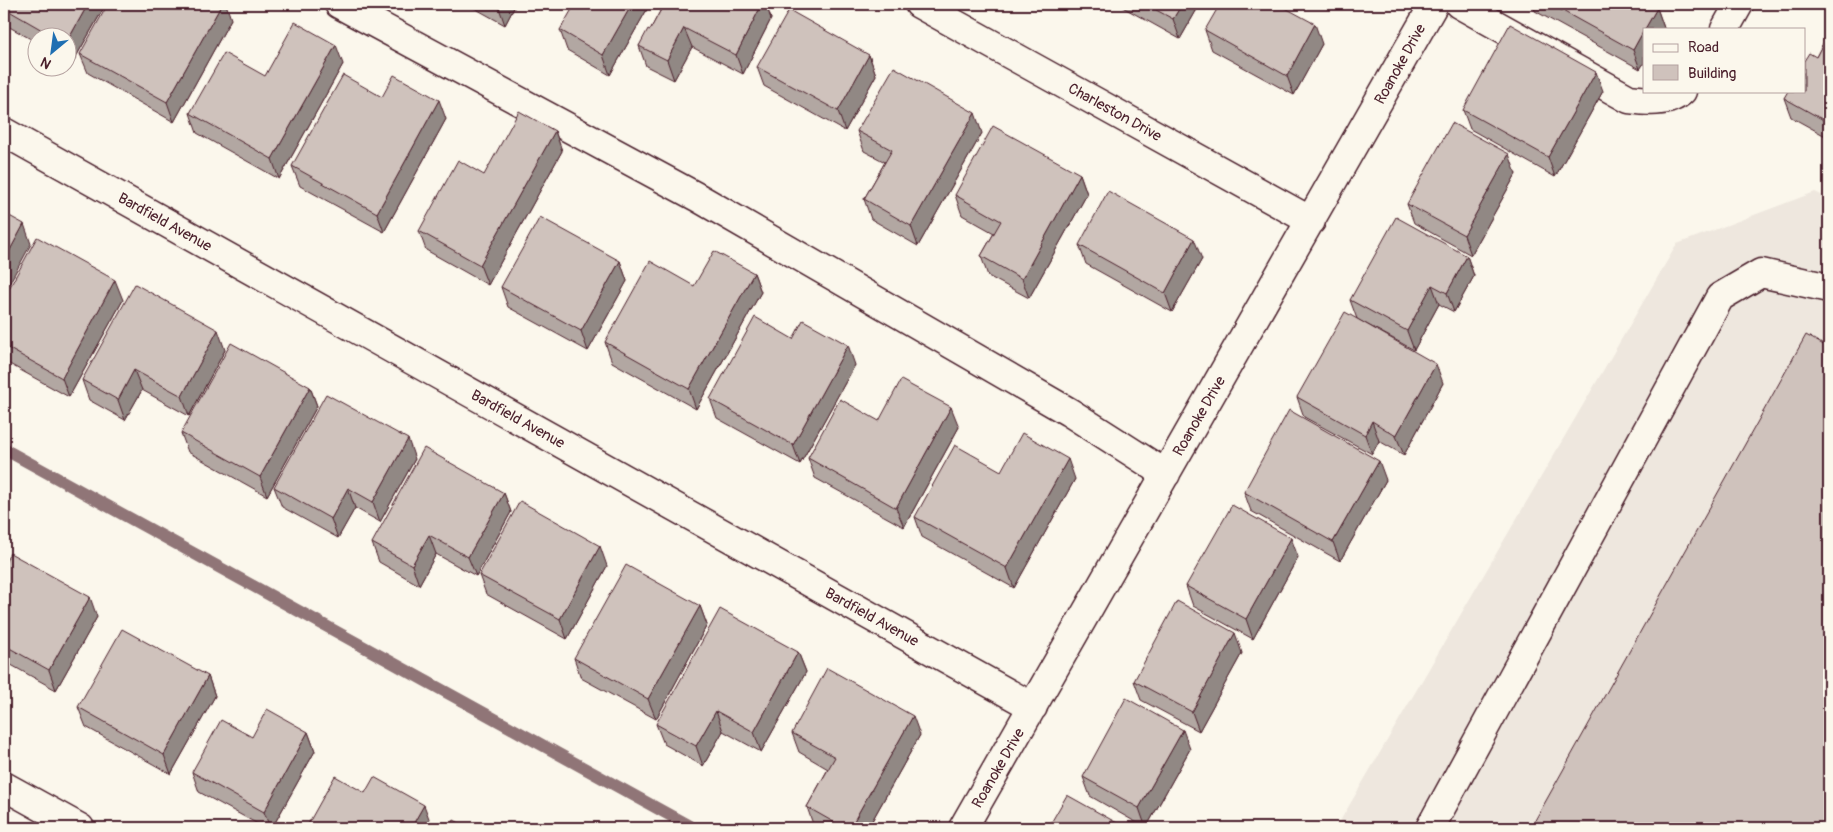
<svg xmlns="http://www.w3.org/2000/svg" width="1833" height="832" viewBox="0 0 1833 832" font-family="Pangolin,sans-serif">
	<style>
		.built { fill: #eee7de }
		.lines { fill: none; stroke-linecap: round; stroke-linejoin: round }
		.stream { stroke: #907477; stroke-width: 12 }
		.minor-casing { stroke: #4a1f2b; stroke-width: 31 }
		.minor { stroke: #fbf7ec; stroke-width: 28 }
		.wall { fill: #b2a7a2; stroke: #4a1f2b }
		.shaded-wall { fill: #918884; stroke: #4a1f2b }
		.building { fill: #cfc2bc; stroke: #4a1f2b }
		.labels { text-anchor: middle; stroke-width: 4; stroke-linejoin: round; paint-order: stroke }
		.street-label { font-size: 15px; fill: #4a1f2b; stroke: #fbf7ec }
	</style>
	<rect width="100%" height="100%" fill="#fbf7ec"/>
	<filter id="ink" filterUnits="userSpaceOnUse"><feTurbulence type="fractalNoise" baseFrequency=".02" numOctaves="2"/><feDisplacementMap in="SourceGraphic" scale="10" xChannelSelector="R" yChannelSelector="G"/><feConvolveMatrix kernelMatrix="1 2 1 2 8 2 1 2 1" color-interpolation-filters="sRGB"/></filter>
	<g filter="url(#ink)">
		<path class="built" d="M1815,192L1829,199V828H1336L1677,244Z"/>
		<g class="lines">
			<path class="stream" d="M4,449L693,828"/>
			<g class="minor-casing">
				<path id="minor" d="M339,4L697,197L1069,412L1166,474
					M919,4L1311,221
					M1459,4L1629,99C1645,101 1669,104 1682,91
					M1725,29L1739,4
					M4,132L1033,707
					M4,786L80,828
					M963,828L1434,4
					M1430,828L1720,297L1761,273L1829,288"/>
			</g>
			<use href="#minor" class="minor"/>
		</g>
		<path class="wall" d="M4,4H106L73,62L68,59V38H38V43L4,24Z
			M467,4H516L505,25Z
			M650,4L610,75L567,50L560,30Z
			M664,4H766L771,19L743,74L692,47L674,80L646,66L639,46L650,30Z
			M1117,4H1200L1180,39Z
			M1533,4H1649L1657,8L1664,28L1663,29H1644V63L1640,69L1535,11Z
			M155,9L231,19L174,122L88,73L80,54Z
			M1205,30L1322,44L1294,95L1212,50Z
			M1829,32V138L1791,117L1784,98L1816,57Z
			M869,55L876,75L845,131L764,86L757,67Z
			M343,64L279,179L197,133L190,113Z
			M1603,91L1555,177L1470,129L1463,110Z
			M382,97L446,119L384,232L300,186L292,166Z
			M555,131L562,151L488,285L426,250L419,231L484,175Z
			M857,131L982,133L918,246L871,219L864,199L885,162L864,151Z
			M1080,174L1087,194L1029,298L988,276L981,256L994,233L962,215L955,195Z
			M1516,174L1471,255L1414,223L1407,204Z
			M1079,245L1202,259L1172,312L1086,264Z
			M1467,256L1474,276L1454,312L1439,304L1414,350L1357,319L1350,300Z
			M620,261L627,281L588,351L508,307L501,287Z
			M754,273L761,292L696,409L612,362L605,342L694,286Z
			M4,298L123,300L69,397L4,361Z
			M793,339L855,365L800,464L717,418L710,399Z
			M225,350L189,416L142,390L125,420L89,400L82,380Z
			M1443,383L1404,455L1379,441L1372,454L1304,417L1297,397Z
			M310,387L317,406L267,496L188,452L181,433Z
			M879,421L959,427L904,527L815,478L808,458Z
			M415,459L380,522L355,508L338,538L282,507L274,487Z
			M1001,471L1075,479L1014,588L922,537L915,517Z
			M1386,480L1340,561L1251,511L1244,492Z
			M504,493L511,512L476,576L436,554L419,585L379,562L372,543Z
			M1298,557L1253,639L1193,606L1186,586Z
			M4,565L97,617L56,690L4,661Z
			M607,566L567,639L486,594L479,575Z
			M700,606L707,625L656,719L581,678L574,658Z
			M798,652L806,672L761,752L723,731L703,766L664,744L656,724Z
			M1242,653L1199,731L1141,700L1134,681Z
			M208,676L215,696L171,774L86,727L78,707Z
			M308,732L315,751L272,828H265L199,792L192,772L252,737Z
			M792,733L920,735L868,828H816L814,827L807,807L828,769L799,752Z
			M1190,749L1146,828L1090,796L1083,777Z
			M1533,824L1829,828H1535Z"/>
		<path class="shaded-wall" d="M88,4H106L73,62L68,47V40Z
			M222,4H226L231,19L174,122L167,102Z
			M499,4H516L505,25L498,5Z
			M632,4H650L610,75L603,55Z
			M762,4H766L771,19L743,74L736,55Z
			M1182,4H1200L1180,39L1173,19Z
			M1657,8L1664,28L1663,29H1645Z
			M1315,24L1322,44L1294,95L1287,76Z
			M684,28L692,47L674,80L667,60Z
			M1644,30V63L1640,69L1633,50Z
			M336,45L343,64L279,179L272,159Z
			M869,55L876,75L845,131L838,111Z
			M1596,72L1603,91L1555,177L1548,157Z
			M439,100L446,119L384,232L377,213Z
			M975,113L982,133L918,246L911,226Z
			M555,131L562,151L488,285L480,265Z
			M1509,154L1516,174L1471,255L1464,235Z
			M1080,174L1087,194L1029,298L1022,279Z
			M24,224L31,244L4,293V261Z
			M1194,239L1202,259L1172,312L1165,293Z
			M1467,256L1474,276L1454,312L1447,293Z
			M620,261L627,281L588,351L581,331Z
			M754,273L761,292L696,409L689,389Z
			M115,280L123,300L69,397L62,378Z
			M1432,285L1439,304L1414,350L1407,331Z
			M218,330L225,350L189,416L182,396Z
			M848,345L855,365L800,464L793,445Z
			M1436,364L1443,383L1404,455L1396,436Z
			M134,370L142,390L125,420L118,400Z
			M310,387L317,406L267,496L260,477Z
			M951,407L959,427L904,527L896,508Z
			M1372,421L1379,441L1372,454L1365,435Z
			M408,439L415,459L380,522L373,502Z
			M1068,459L1075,479L1014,588L1007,568Z
			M1379,461L1386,480L1340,561L1333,542Z
			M348,488L355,508L338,538L331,519Z
			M504,493L511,512L476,576L468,557Z
			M429,535L436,554L419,585L412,565Z
			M1291,538L1298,557L1253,639L1246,619Z
			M600,546L607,566L567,639L560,619Z
			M90,597L97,617L56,690L49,670Z
			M700,606L707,625L656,719L648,699Z
			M1235,633L1242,653L1199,731L1192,712Z
			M798,652L806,672L761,752L754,732Z
			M208,676L215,696L171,774L164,755Z
			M716,711L723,731L703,766L696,746Z
			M913,716L920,735L868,828H850Z
			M1183,730L1190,749L1146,828L1139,808Z
			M308,732L315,751L272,828H270L264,812Z
			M424,805L431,824L429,828H411Z"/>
		<path class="building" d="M4,4H88L68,40V38H56L4,8Z
			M108,4H145L155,9L158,4H222L167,102L80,54Z
			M575,4H632L603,55L560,30Z
			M664,4H762L736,55L684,28L667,60L639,46L648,29L650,30Z
			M1145,4H1182L1173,19Z
			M1220,4H1278L1315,24L1287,76L1205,30Z
			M1550,4H1649L1657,8L1645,29H1644V30L1633,50Z
			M789,10L869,55L838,111L757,67Z
			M295,22L336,45L272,159L190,113L224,53L265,76Z
			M1510,24L1596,72L1548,157L1463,110Z
			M1829,32V123L1784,98L1788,91H1804V61L1809,53L1816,57Z
			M894,67L975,113L911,226L864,199L892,150L857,131Z
			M343,75L382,97L394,75L439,100L377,213L292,166Z
			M519,111L555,131L480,265L419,231L458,160L484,175Z
			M1452,123L1509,154L1464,235L1407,204Z
			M993,126L1080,174L1022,279L981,256L1001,221L955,195Z
			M1108,191L1194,239L1165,293L1079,245Z
			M4,213L24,224L4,261Z
			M540,217L620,261L581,331L501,287Z
			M1396,217L1467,256L1447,293L1432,285L1407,331L1350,300Z
			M37,237L115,280L62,378L4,346V298Z
			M714,251L754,273L689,389L605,342L650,261L694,286Z
			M135,284L218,330L182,396L134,370L118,400L82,380Z
			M1345,312L1436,364L1396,436L1372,421L1365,435L1297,397Z
			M755,317L793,339L803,320L848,345L793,445L710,399Z
			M1806,335L1829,348V828H1541L1533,824Z
			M231,343L310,387L260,477L181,433Z
			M901,380L951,407L896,508L808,458L840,399L879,421Z
			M326,394L408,439L373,502L348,488L331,519L274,487Z
			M1289,410L1379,461L1333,542L1244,492Z
			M1022,433L1068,459L1007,568L915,517L955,445L1001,471Z
			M424,448L504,493L468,557L429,535L412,565L372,543Z
			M520,501L600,546L560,619L479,575Z
			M1232,505L1291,538L1246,619L1186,586Z
			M10,553L90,597L49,670L4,645V565Z
			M626,565L700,606L648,699L574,658Z
			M1177,601L1235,633L1192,712L1134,681Z
			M720,609L798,652L754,732L716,711L696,746L656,724Z
			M122,629L208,676L164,755L78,707Z
			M827,668L913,716L850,828H844L807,807L835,757L792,733Z
			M1126,698L1183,730L1139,808L1083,777Z
			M267,709L308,732L264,812L192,772L221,720L252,737Z
			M335,776L365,793L374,777L424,805L411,828H312L307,826Z
			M1067,795L1126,828H1048Z
			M454,820L469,828H449Z"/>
	</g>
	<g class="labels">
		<g class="street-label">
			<text transform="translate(1400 64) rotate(-61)" y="5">Roanoke Drive</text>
			<text transform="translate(1115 112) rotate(29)" y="5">Charleston Drive</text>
			<text transform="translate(165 222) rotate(29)" y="5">Bardfield Avenue</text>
			<text transform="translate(1199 416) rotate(-60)" y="5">Roanoke Drive</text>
			<text transform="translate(518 419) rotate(29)" y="5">Bardfield Avenue</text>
			<text transform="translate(872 617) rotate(29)" y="5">Bardfield Avenue</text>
			<text transform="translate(998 768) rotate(-60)" y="5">Roanoke Drive</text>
		</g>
	</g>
	<rect width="1833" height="832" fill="none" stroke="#fbf7ec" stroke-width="20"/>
	<rect x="10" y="10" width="1813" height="812" fill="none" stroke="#4a1f2b" stroke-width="2" filter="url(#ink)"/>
	<rect x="1643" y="28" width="162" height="65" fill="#fbf7ec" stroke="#b4a19f"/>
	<rect x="1653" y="44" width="25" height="8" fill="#fbf7ec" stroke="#b4a19f"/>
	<text x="1688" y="52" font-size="15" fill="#4a1f2b">Road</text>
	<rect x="1653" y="65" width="25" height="15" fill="#cfc2bc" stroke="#b4a19f"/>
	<text x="1688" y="78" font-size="15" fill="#4a1f2b">Building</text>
	<g transform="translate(52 52) rotate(209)"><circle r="24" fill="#fbf7ec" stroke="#b4a19f"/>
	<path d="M0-4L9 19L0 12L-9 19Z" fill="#1f6fb2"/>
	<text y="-8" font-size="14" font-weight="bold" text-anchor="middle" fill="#4a1f2b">N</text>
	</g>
</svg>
